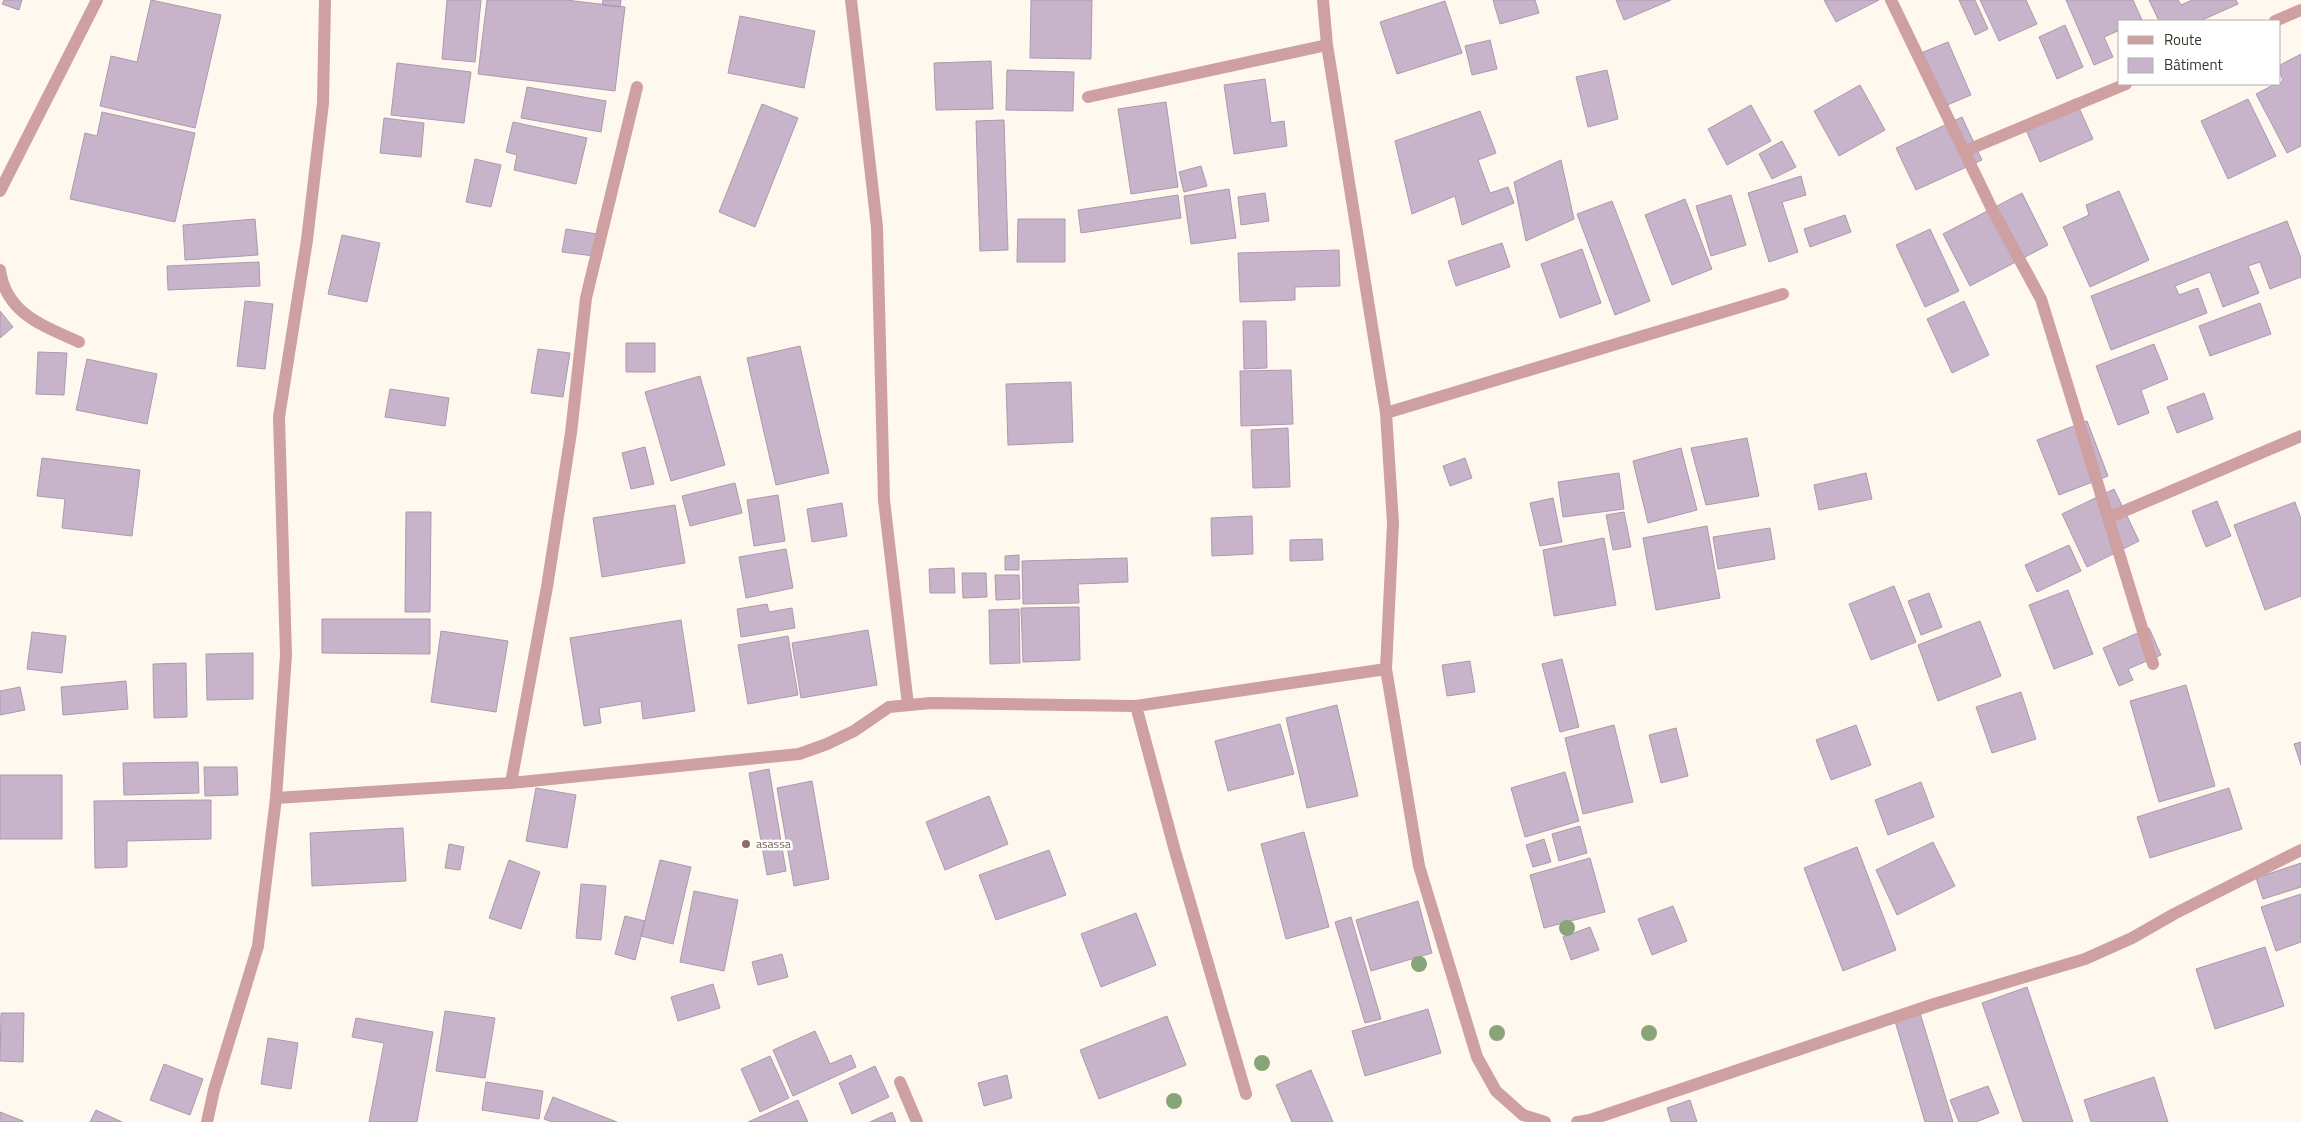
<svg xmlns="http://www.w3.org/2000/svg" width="2301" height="1122" viewBox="0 0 2301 1122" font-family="'Titillium Web',sans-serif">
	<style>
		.building { fill: #c7b3ca; stroke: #ad99af }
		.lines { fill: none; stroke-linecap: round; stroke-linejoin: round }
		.minor { stroke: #cea0a2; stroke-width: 12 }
		.tree { fill: #88a579 }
		.education-dot { fill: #8d6e63; stroke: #fff; stroke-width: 2 }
		.labels { text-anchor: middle; stroke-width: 5; stroke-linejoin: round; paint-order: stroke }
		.education-label { font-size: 12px; fill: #785e54; stroke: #fff; text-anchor: start }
	</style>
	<rect width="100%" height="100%" fill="#fff8ee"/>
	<path class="building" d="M4,0H22L19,10L2,4Z
		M151,0L221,15L195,128L100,106L111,56L137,62Z
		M447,0H481L475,62L442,59Z
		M487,0H566L625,7L615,91L478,74Z
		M603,0H621L620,7L602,5Z
		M1031,0H1092L1091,59L1030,58Z
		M1493,0H1535L1539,13L1500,24Z
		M1616,0H1671L1624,20Z
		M1824,0H1879L1836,22Z
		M1959,0H1975L1988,29L1975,35Z
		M1980,0H2026L2037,24L1999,41Z
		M2066,0H2133L2142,20L2120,21V30L2104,37L2113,57L2094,65Z
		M2149,0H2178L2181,5L2192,0H2236L2238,4L2200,21H2159Z
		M1445,1L1462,53L1397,74L1380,22Z
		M740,16L815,31L804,88L728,73Z
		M2065,25L2083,67L2057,79L2039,37Z
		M1490,40L1497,69L1472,75L1465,46Z
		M1948,42L1971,95L1945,106L1921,53Z
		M2301,54V146L2287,153L2256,94L2275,84H2280L2283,80L2280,73V65Z
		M991,61L993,109L936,110L934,63Z
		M397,63L471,72L464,123L391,115Z
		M1007,70L1074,72L1073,111L1006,110Z
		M1607,70L1618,119L1588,127L1576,77Z
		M1265,79L1271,123L1284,121L1287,146L1234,154L1224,85Z
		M1860,85L1885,130L1839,156L1814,111Z
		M527,87L606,101L601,132L521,118Z
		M2075,99L2093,139L2040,162L2023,123Z
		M2248,99L2276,156L2228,179L2201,121Z
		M1166,102L1178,187L1131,194L1118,109Z
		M762,104L798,118L755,227L719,212Z
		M1751,105L1771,141L1727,165L1708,129Z
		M1480,111L1496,153L1478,160L1490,193L1508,187L1514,203L1462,225L1455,196L1412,214L1395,141Z
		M102,112L195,133L175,222L70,199L85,133L97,136Z
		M1962,117L1982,160L1916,190L1896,148Z
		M384,118L424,123L421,157L380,153Z
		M1004,120L1008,250L980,251L976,121Z
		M513,122L587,138L576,184L514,170L517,155L506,152Z
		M1782,141L1796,167L1772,179L1759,154Z
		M475,159L501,165L491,207L466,202Z
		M1561,160L1574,219L1526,241L1514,182Z
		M1201,166L1207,186L1184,192L1179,172Z
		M1801,176L1806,195L1782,202L1798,252L1769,262L1748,193Z
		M1229,189L1236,238L1191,244L1184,196Z
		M2119,191L2149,260L2090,287L2063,227L2089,215L2086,205Z
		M1265,193L1269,221L1241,225L1238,197Z
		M2022,193L2048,245L1970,286L1943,234Z
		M1178,195L1181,218L1081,233L1078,210Z
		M1731,195L1746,245L1711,256L1696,206Z
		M1685,199L1712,269L1672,285L1645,215Z
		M1612,201L1650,301L1615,315L1577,214Z
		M1845,215L1851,232L1810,247L1804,229Z
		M255,219L258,255L185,260L183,225Z
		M1018,219H1065V262H1017Z
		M2287,221L2301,258V277L2270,289L2260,262L2248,266L2259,293L2223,307L2210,272L2175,286L2179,295L2198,288L2207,313L2111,350L2091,296Z
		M566,229L597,234L594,256L562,252Z
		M1930,229L1959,291L1925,307L1896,245Z
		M342,235L380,243L367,302L328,294Z
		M1502,243L1510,267L1456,286L1448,261Z
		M1582,249L1601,303L1560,318L1541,264Z
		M1339,250L1340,286L1295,287V300L1240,302L1238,253Z
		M259,262L260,286L168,290L167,266Z
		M245,301L273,304L265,369L237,366Z
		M1964,301L1989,355L1952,373L1927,319Z
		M2260,303L2271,334L2210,356L2199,326Z
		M0,311L13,327L0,338Z
		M1243,321H1266L1267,368L1244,369Z
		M626,343H655V372H626Z
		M2154,344L2168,379L2141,390L2149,413L2118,425L2096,366Z
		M800,346L829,473L776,485L747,358Z
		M538,349L570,353L563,397L531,393Z
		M38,352L67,353L64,395L36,394Z
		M87,359L157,374L147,424L76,410Z
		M1291,370L1293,424L1241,426L1240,371Z
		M700,376L725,465L671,481L645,392Z
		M1071,382L1073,442L1008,445L1006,384Z
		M390,389L449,398L445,426L385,417Z
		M2204,393L2213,419L2177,433L2167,407Z
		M2087,421L2108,476L2059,495L2037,440Z
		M1288,428L1290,487L1253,488L1251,430Z
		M1747,438L1759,496L1706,505L1691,448Z
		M645,447L654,484L631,489L622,453Z
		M1681,448L1697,510L1648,523L1633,461Z
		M42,458L140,470L132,536L62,528L65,499L37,496Z
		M1465,458L1472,478L1450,486L1443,466Z
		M1619,473L1624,509L1563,517L1558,482Z
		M1866,473L1872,499L1819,510L1814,485Z
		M735,483L742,513L690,526L682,496Z
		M2114,489L2139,541L2087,567L2062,514Z
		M778,495L785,541L754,546L747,500Z
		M1553,498L1562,542L1540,546L1530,503Z
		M2217,501L2231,536L2206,547L2192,511Z
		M2295,502L2301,519V596L2265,610L2234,525Z
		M842,503L847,536L812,542L807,509Z
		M675,505L685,563L602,577L593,518Z
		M406,512H431L430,612H405Z
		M1624,512L1631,547L1613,550L1606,515Z
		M1252,516L1253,554L1212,556L1211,518Z
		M1707,526L1720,598L1656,610L1643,538Z
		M1770,528L1775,559L1718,569L1713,537Z
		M1604,538L1616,605L1554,616L1543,550Z
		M1322,539L1323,560L1290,561V540Z
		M2069,545L2081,571L2037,592L2025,565Z
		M786,549L793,588L746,598L739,557Z
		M1019,555V570H1005V556Z
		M1127,558L1128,582L1078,584L1079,603L1023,604L1022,561Z
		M954,568L955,593H930L929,569Z
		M962,573H986L987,597L963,598Z
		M995,575H1019L1020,599L996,600Z
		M1894,586L1916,642L1871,660L1849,604Z
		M2068,590L2093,654L2054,669L2029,605Z
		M1929,593L1942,627L1921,635L1908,601Z
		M767,604L769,612L792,608L795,628L741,637L737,609Z
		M1079,607L1080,660L1023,662L1021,608Z
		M1019,609L1020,663L990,664L989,610Z
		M322,619H430V654L322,653Z
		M681,620L695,711L643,719L641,701L599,708L601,723L584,726L570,638Z
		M1980,621L2001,676L1938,701L1918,645Z
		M2149,628L2161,655L2128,669L2133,680L2119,686L2103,648Z
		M868,630L877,685L801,698L792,643Z
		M441,631L508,641L496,712L431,702Z
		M32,632L66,636L62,673L27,669Z
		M788,636L798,695L748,704L738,645Z
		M253,653V699L207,700L206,654Z
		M1562,659L1579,727L1560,732L1542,664Z
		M1470,661L1475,692L1447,696L1442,665Z
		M186,663L187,717L154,718L153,664Z
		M126,681L128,709L63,715L61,687Z
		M2186,685L2215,786L2159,802L2130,701Z
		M20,687L25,710L0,715V691Z
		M2021,692L2036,739L1992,753L1976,707Z
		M1337,705L1358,796L1307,808L1286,718Z
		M1280,724L1294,774L1228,791L1215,741Z
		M1614,725L1633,802L1583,814L1565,738Z
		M1856,725L1871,765L1831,780L1816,740Z
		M1676,728L1688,776L1661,783L1649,735Z
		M2301,742V765L2294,744Z
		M198,762L199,793L124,795L123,763Z
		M204,767H237L238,795L205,796Z
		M769,769L786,871L767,875L749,773Z
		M1565,772L1579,821L1525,837L1511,788Z
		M0,775H62V839H0Z
		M812,781L829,879L794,886L777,788Z
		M1921,782L1934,817L1888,835L1875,800Z
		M536,788L576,795L567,848L526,841Z
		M2229,788L2242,829L2150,858L2137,817Z
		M989,796L1008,844L945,870L926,822Z
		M211,800V839L127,841V867L95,868L94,801Z
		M1580,826L1587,853L1559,861L1552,834Z
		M403,828L406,881L312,886L310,833Z
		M1304,832L1329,927L1286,939L1261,844Z
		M1544,839L1551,862L1533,867L1526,845Z
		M1933,842L1955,886L1897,915L1876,870Z
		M449,844L464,847L460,870L445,868Z
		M1857,847L1896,950L1843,971L1804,868Z
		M1049,850L1066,895L996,920L979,875Z
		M1590,858L1605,912L1544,928L1530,875Z
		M509,860L540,872L521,929L489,918Z
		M660,860L691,867L673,944L641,936Z
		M2301,863V887L2263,899L2256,878Z
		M581,884L606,886L601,940L576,938Z
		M694,891L738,900L724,971L680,962Z
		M2301,894V942L2276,951L2261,907Z
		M1418,901L1432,953L1371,971L1356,920Z
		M1673,906L1687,941L1652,955L1638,919Z
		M1136,913L1156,965L1101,987L1081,934Z
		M625,916L645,921L635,960L615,954Z
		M1351,917L1381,1019L1365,1023L1335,922Z
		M1590,927L1599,950L1571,960L1563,937Z
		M2265,947L2284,1006L2215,1029L2196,969Z
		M782,954L788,977L758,985L752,962Z
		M713,984L720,1008L678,1021L671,997Z
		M2027,987L2073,1122H2023L1982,1003Z
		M1428,1009L1441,1053L1365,1076L1352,1031Z
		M445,1011L495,1018L485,1078L436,1071Z
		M1,1013H24L23,1062L0,1061Z
		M1920,1013L1953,1122H1925L1895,1021Z
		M1167,1016L1186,1065L1099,1099L1080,1050Z
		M356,1018L433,1032L417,1122H369L384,1043L352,1037Z
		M815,1031L830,1064L851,1055L856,1067L793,1096L773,1050Z
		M268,1038L298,1043L291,1089L261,1084Z
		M770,1056L789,1098L760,1112L741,1069Z
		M164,1064L203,1079L190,1115L150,1100Z
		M875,1066L889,1097L852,1114L839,1083Z
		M1311,1070L1333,1122H1292L1276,1085Z
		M1007,1075L1012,1098L984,1106L978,1083Z
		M2154,1077L2168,1122H2091L2084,1100Z
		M486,1082L543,1091L539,1119L482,1110Z
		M1988,1086L1999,1113L1976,1122H1959L1950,1100Z
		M553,1097L617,1122H552L544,1119Z
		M798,1100L808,1122H748Z
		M1690,1100L1697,1122H1671L1667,1108Z
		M96,1110L122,1122H90Z
		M0,1112L23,1121V1122H0Z
		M892,1112L896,1122H870Z"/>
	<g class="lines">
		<path class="minor" d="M851,0L877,227L884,500L908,705
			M1323,0L1327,45L1386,413L1393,523L1386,669L1419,866L1477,1057L1496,1091L1523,1115L1545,1122
			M1891,0L1991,207L2041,299L2153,664
			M2275,21L2301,10
			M1088,97L1327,45
			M1965,151L2126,84
			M0,191L97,0
			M0,270C6,314 44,326 79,342
			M1386,413L1783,294
			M2110,517L2301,436
			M1136,706L1175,851L1246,1094
			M511,783L547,587L571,433L586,298L637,87
			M276,798L511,783L799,754L827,744L854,731L889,707L931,703L1136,706L1386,669
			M900,1082L917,1122
			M207,1122L214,1090L258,946L276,798L286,655L279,417L307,240L323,103L325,0
			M1577,1122L1590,1120L1934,1004L2085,959L2132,938L2174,914L2301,850"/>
	</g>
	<g class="tree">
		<circle cx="1567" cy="928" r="8"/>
		<circle cx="1419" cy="964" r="8"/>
		<circle cx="1497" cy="1033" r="8"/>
		<circle cx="1649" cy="1033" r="8"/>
		<circle cx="1262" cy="1063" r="8"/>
		<circle cx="1174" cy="1101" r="8"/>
	</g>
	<circle class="education-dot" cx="746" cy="844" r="5"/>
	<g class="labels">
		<g class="education-label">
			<text x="756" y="848">asassa</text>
		</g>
	</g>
	<rect x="2118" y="20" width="162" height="65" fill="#ffffff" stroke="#b2afab"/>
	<rect x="2128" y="36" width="25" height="8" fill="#cea0a2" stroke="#b2afab"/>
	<text x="2164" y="45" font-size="15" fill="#3e372d">Route</text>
	<rect x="2128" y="58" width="25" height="15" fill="#c7b3ca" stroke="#b2afab"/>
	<text x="2164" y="70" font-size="15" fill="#3e372d">Bâtiment</text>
</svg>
